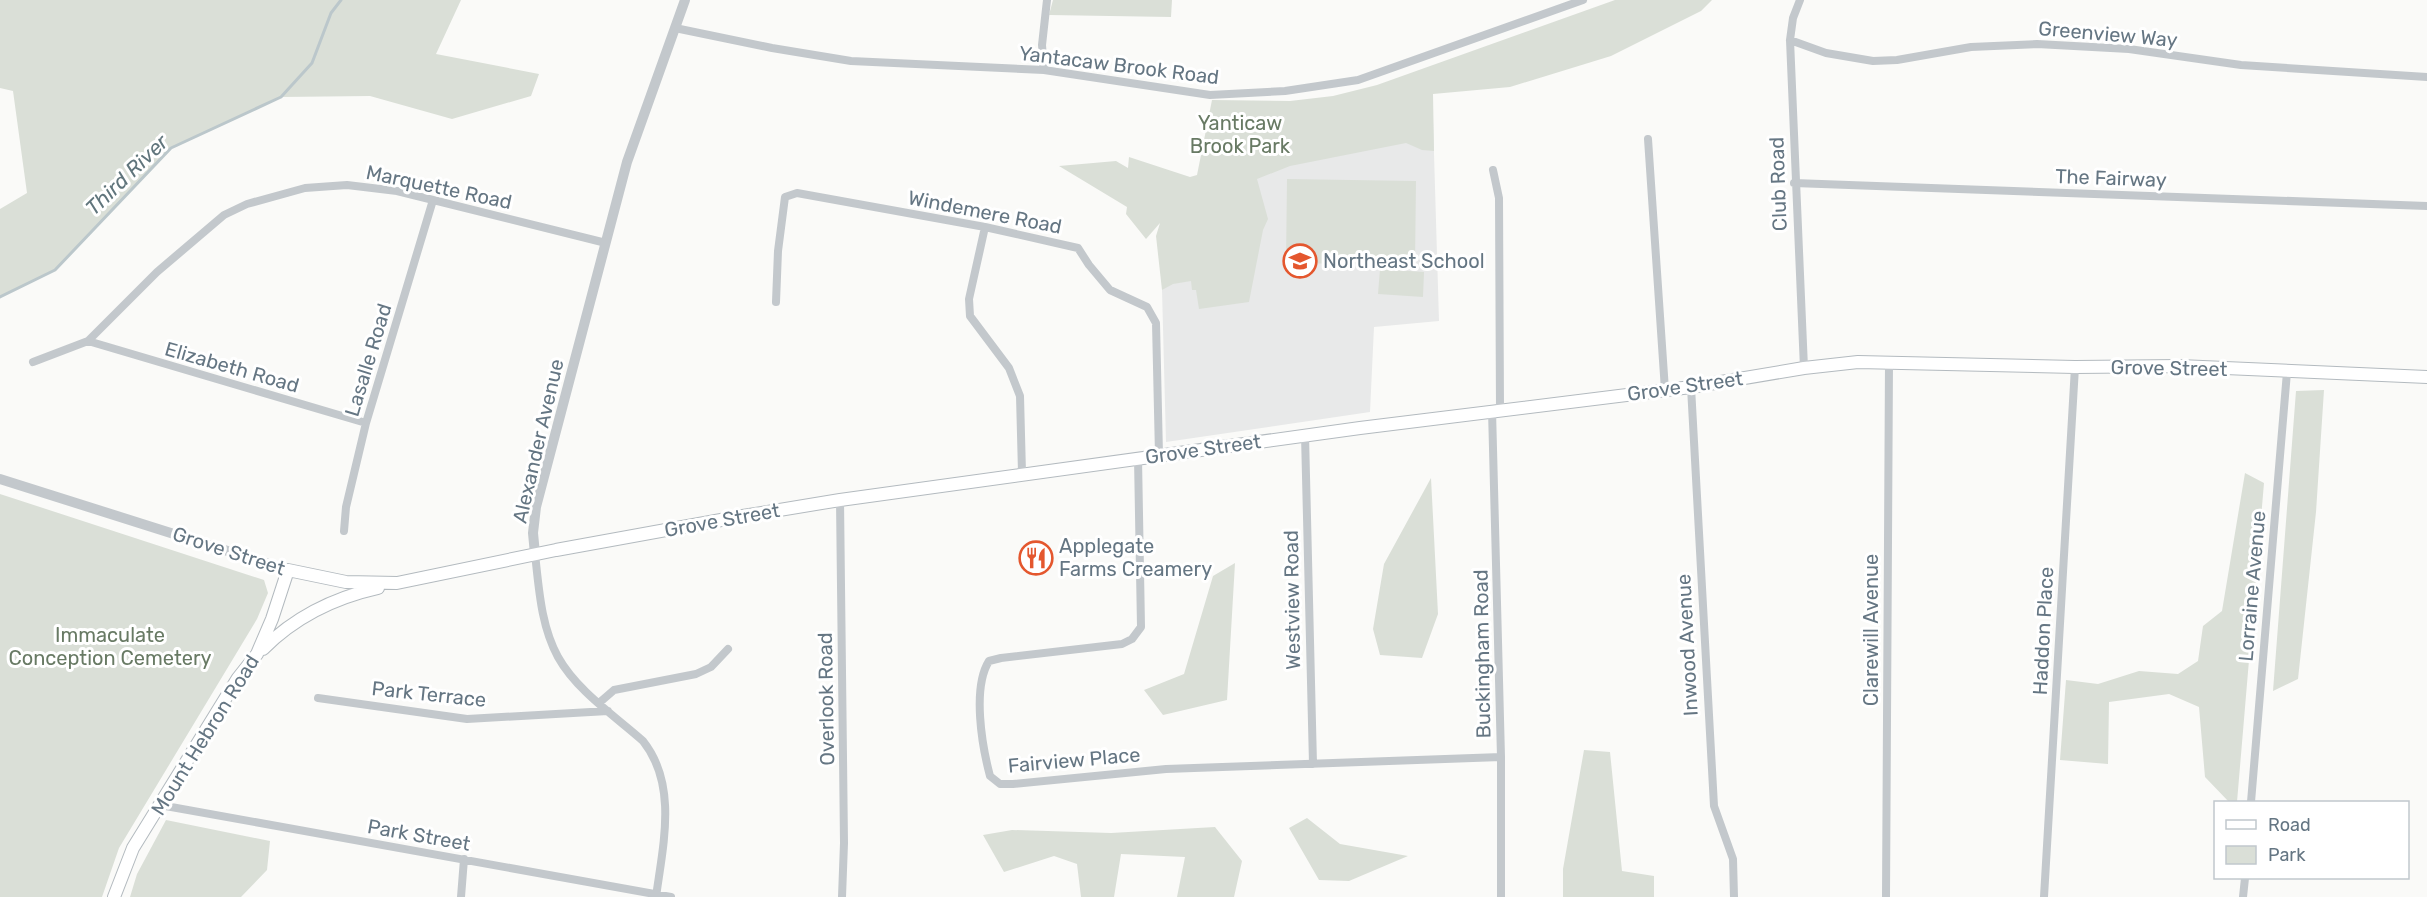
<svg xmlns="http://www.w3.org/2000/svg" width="2427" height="897" viewBox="0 0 2427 897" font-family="Rubik,sans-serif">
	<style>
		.built { fill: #e8e9e9 }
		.green { fill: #dadfd7 }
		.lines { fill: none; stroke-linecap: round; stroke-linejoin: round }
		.stream { stroke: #bbc7cb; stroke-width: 3 }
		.secondary-casing { stroke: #b3babf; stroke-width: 14 }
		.minor { stroke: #c3c8cc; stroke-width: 8 }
		.tertiary { stroke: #c3c8cc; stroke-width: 10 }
		.secondary { stroke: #fff; stroke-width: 12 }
		.labels { text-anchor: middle; stroke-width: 6; stroke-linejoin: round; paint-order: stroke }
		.street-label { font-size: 20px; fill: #657683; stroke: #fff }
		.park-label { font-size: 20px; fill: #687a64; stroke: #fff }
		.poi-label { font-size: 20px; fill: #657683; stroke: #fff; text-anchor: start }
		.water-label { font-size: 21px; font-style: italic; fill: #60757c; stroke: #fff }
	</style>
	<rect width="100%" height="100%" fill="#fafaf8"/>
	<path class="built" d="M1433,120L1439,321L1374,327L1370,412L1166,442L1162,290L1246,167Z"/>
	<path class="green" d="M0,0H461L436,54L539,74L531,96L452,119L370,96L281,97L171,148L55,270L0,297V209L27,193L13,91L0,88Z
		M1053,0H1172L1171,17L1049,15Z
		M1615,0H1712L1701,11L1611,56L1510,87L1433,94L1434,151L1422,150L1406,143L1290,166L1257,179L1268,219L1263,230L1249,302L1199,309L1196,290H1192L1191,281L1173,284L1162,290L1156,236L1160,223L1146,239L1126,214L1127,207L1059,166L1116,161L1128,168L1129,157L1190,177L1197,175L1212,100L1290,101L1333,96L1377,85Z
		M1287,179L1416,181L1415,265L1286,263Z
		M1380,269L1424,272L1423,297L1378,294Z
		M2324,390L2316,512L2298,679L2273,691L2296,391Z
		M2245,473L2264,483L2237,802H2229L2205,777L2199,707L2169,694L2109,702L2108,764L2060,760L2066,680L2098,684L2139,671L2178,674L2198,661L2203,626L2222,611Z
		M1431,478L1438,614L1422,658L1380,655L1373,629L1384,564Z
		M0,494L264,580L268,593L257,619L119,848L102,897H0Z
		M1235,563L1227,700L1163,715L1144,690L1184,674L1213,576Z
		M1584,750L1610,752L1622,871L1654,876V897H1563V869Z
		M1307,818L1340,844L1408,856L1349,881L1319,880L1289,828Z
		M166,820L270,841L267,870L241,897H130L137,874Z
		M1215,827L1242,861L1234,897H1177L1185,857L1121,854L1114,897H1081L1077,864L1054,856L1004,872L983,835L1012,830L1111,833Z"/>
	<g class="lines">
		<path class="stream" d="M0,297L55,270L171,148L281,97L312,63L331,13L341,0"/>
		<g class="secondary-casing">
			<path id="secondary" d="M263,649C295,617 333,598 378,588
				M114,897L133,848L238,678L257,654L272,619L288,570L346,582L397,583L556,550L743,516L840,500L1360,428L1691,387L1804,368L1858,362L2075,367L2180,366L2427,377"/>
		</g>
		<path class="minor" d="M1800,0L1793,18L1790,40L1804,368
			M675,28L772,48L851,61L1044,70L1210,95L1285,91L1358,80L1583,0
			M1790,40L1826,53L1873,61L1897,60L1971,47L2037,44L2129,49L2241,65L2427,77
			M1044,70L1042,45L1047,0
			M1648,139L1665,390
			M1493,170L1499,198L1500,409
			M1794,183L2427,206
			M985,227L969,299L970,316L1009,368L1020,396L1022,473
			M776,302L778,251L785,197L797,193L985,227L1078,248L1089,265L1110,290L1147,307L1156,323L1159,455
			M88,341L366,423
			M33,362L88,341L157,272L224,215L247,204L305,188L347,185L397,191L606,243
			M1691,387L1714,806L1733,859L1734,897
			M1492,410L1501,757V897
			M1305,435L1313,764
			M1138,458L1141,627L1132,639L1122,644L1001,658L989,661C972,688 982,746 990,776L1000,784H1013L1166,769L1501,757
			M840,500L844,843L842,897
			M344,531L346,507L366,423L433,200
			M535,554C539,589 541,626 558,657C577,691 615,716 643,741C678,785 663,845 656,897
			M318,698L467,719L608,711
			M599,703L614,690L696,674L711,667L728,649
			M2251,802L2287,372
			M160,805L671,897
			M461,897L464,859
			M1886,897L1889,363
			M2044,897L2075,367
			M2243,897L2245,878"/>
		<path class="tertiary" d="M0,479L288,570
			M535,554L533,533L536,507L627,162L685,0"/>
		<use href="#secondary" class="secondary"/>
	</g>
	<defs>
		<g id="school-ring" transform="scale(1.725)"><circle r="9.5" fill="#fff" stroke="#e4572e" stroke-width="1.5"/><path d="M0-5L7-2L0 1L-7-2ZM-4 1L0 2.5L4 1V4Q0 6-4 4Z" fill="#e4572e"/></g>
		<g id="restaurant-ring" transform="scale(1.725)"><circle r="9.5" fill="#fff" stroke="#e4572e" stroke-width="1.5"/><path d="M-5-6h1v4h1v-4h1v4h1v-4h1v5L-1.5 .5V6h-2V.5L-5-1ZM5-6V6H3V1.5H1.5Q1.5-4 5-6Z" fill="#e4572e"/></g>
	</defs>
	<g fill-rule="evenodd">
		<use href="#school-ring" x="1300" y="261"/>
		<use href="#restaurant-ring" x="1036" y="558"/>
	</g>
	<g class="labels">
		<g class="street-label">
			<text transform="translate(2108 34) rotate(5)" y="7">Greenview Way</text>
			<text transform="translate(1119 65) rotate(7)" y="7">Yantacaw Brook Road</text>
			<text transform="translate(2111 178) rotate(2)" y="7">The Fairway</text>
			<text transform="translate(1778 184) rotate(-92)" y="7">Club Road</text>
			<text transform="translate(439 187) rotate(12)" y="7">Marquette Road</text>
			<text transform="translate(985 212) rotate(11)" y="7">Windemere Road</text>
			<text transform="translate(368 360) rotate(-73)" y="7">Lasalle Road</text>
			<text transform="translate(232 367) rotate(16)" y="7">Elizabeth Road</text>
			<text transform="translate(2169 368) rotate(1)" y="7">Grove Street</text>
			<text transform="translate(1685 386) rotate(-8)" y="7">Grove Street</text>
			<text transform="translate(538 441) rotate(-77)" y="7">Alexander Avenue</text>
			<text transform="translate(1203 449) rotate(-8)" y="7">Grove Street</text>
			<text transform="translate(722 520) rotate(-10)" y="7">Grove Street</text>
			<text transform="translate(229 551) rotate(18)" y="7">Grove Street</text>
			<text transform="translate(2252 586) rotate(-85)" y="7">Lorraine Avenue</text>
			<text transform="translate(1292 600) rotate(-91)" y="7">Westview Road</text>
			<text transform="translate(1871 630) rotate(-90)" y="7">Clarewill Avenue</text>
			<text transform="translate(2043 631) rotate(-87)" y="7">Haddon Place</text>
			<text transform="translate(1687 645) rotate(-93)" y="7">Inwood Avenue</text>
			<text transform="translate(1482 654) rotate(-91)" y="7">Buckingham Road</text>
			<text transform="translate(429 694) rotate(6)" y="7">Park Terrace</text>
			<text transform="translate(826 699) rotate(-91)" y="7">Overlook Road</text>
			<text transform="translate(205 735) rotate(-58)" y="7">Mount Hebron Road</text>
			<text transform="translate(1074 760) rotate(-5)" y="7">Fairview Place</text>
			<text transform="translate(419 835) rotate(10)" y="7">Park Street</text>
		</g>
		<g class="park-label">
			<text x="1240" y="130">Yanticaw<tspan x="1240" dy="23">Brook Park</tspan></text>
			<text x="110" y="642">Immaculate<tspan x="110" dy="23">Conception Cemetery</tspan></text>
		</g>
		<g class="poi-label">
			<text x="1323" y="268">Northeast School</text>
			<text x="1059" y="553">Applegate<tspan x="1059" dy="23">Farms Creamery</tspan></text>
		</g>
		<g class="water-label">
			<text transform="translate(127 175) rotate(-44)" y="7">Third River</text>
		</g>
	</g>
	<rect x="2214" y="801" width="195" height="78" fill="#ffffff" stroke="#c1c8cd" stroke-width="1.5"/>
	<rect x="2226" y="820" width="30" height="9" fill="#ffffff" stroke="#c1c8cd" stroke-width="1.5"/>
	<text x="2268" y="831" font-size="18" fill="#657683">Road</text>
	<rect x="2226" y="846" width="30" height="18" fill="#dadfd7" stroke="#c1c8cd" stroke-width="1.5"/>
	<text x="2268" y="861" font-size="18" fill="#657683">Park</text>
</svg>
